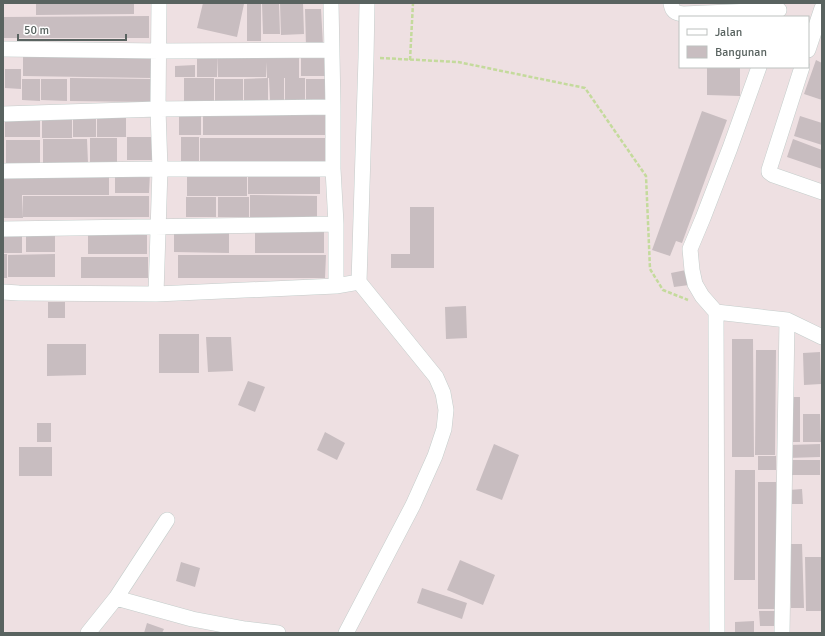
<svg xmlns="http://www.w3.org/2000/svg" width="825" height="636" viewBox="0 0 825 636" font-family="Signika,sans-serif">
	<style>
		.building { fill: #c8bdc0 }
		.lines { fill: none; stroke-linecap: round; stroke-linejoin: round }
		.minor-casing { stroke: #c4cdcb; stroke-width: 16 }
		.path { stroke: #c4da9c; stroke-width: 2.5; stroke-dasharray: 4 2; stroke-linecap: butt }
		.minor { stroke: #fff; stroke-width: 15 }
	</style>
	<rect width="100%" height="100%" fill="#eee0e2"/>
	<path class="building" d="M36,3H134V14L36,15Z
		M203,3H239L244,4L237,37L197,28Z
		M247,3H261V41H247Z
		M262,3H279L280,34H263Z
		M280,3H303L304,34L281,35Z
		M305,9H321L323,45L306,46Z
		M149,16V38H4V17Z
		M299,54V78H305V100H285V78H267V62L266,77H218V55H245V70V55Z
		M23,55L151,57V78L23,76Z
		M197,55H218L217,77H197Z
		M301,55H327L326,76H301Z
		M816,60L822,63V100L804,94Z
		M195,65V77H175V66Z
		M707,67H740V96L707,95Z
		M5,69H21V89L5,88Z
		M70,78L151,79L150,102L70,101Z
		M184,78H214V101H184Z
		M268,78V101H244V79Z
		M269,78H284V100H270Z
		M22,79H40V101L22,100Z
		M41,79H67V101L41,100Z
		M215,79H243V101H215Z
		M306,79H327V100H306Z
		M702,111L727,120L682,243L676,241L670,256L652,250Z
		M201,113V135H179V114Z
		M330,113V135H203V114Z
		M126,115V137H97V116Z
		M42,116H72V138H42Z
		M73,116H96V137H73Z
		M800,116L822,123V145L794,136Z
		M5,117H40V137H5Z
		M127,137H153V160H127Z
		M181,137H199V161H181Z
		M90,138H117V162H90Z
		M200,138H329V161H200Z
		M43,139H87L88,163H43Z
		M793,139L822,150V169L787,157Z
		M6,140H40V164H6Z
		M247,172V196H187V173Z
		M248,172L320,173V194H248Z
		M115,173H150L149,193H115Z
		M3,175H109V195H22L23,218H3Z
		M250,195L317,196V218L250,217Z
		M23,196H149V217H23Z
		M186,197H216V217H186Z
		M218,197H249V217H218Z
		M410,207H434V268H391V254H410Z
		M88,230H147V254H88Z
		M174,231L229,232V253L174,252Z
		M3,232H22V253H3Z
		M26,232H55V252H26Z
		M324,232V253H255V233Z
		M3,254H7V278H3Z
		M55,254V277H8V255Z
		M178,255H326L325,278H178Z
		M81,257H148V278H81Z
		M686,270L689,285L674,287L671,273Z
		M48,302H65V318H48Z
		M466,306L467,338L446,339L445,307Z
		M159,334H199V373H159Z
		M206,337H231L233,371L208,372Z
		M732,339H753L754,457H732Z
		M47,344H86V375L47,376Z
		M756,350H776L775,455H755Z
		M820,352L821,384L804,385L803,353Z
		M248,381L265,387L255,412L238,405Z
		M788,397H800V442H788Z
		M803,414H820L821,442H803Z
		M37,423H51V442H37Z
		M325,432L345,443L337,460L317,450Z
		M494,444L519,455L502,500L476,490Z
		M820,444V457L788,458V445Z
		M19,447H52V476H19Z
		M758,456H776V470H758Z
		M789,460H820V475H789Z
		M735,470H755V580H734Z
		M758,482H776L777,609H758Z
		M802,489L803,504H790L789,490Z
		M789,544H802L804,608H791Z
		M805,557H822V611H806Z
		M460,560L495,575L483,605L447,590Z
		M181,562L200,568L195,587L176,581Z
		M422,588L467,603L462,619L417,603Z
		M759,611H776L777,626H760Z
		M754,621V633H735V622Z
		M147,623L164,629L162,633H144Z"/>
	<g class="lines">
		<g class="minor-casing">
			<path id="minor" d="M331,3L333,107V169L336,224V286
				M671,3C672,11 675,13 683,14L779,10
				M3,49L159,51L331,50
				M808,50L822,8
				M802,67L769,170V172L773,175L822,192
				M3,114L158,109L333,107
				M3,171L160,169H333
				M3,229L336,224
				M359,282L366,58L367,3
				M3,292L19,293L156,294L336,286L359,282L436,377L443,393L446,410L444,429L435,456L413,505L346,633
				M156,294L160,169L158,109L159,3
				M716,312L787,320L822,337
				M116,598L192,619L245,629L278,633
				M88,633L116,598L167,520
				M717,633L716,312L702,296L695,284L692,270L690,249L703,218L730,148L759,67
				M782,633L787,320"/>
		</g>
		<path class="path" d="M380,58L458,62L585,88L646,176L650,269L663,290L688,300
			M410,60L413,3"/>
		<use href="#minor" class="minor"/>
	</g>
	<rect width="825" height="636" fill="none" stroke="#596360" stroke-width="8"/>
	<rect x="679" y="16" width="130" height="52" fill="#ffffff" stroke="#bdc1bf"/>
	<rect x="687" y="29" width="20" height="6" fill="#ffffff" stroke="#bdc1bf"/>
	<text x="715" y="36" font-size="12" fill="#596360">Jalan</text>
	<rect x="687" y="46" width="20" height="12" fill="#c8bdc0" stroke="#bdc1bf"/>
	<text x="715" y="56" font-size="12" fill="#596360">Bangunan</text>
	<path d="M18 34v6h108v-6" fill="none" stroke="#596360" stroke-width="2"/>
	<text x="24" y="34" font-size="12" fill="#596360" stroke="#ffffff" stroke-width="3" paint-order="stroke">50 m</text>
</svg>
